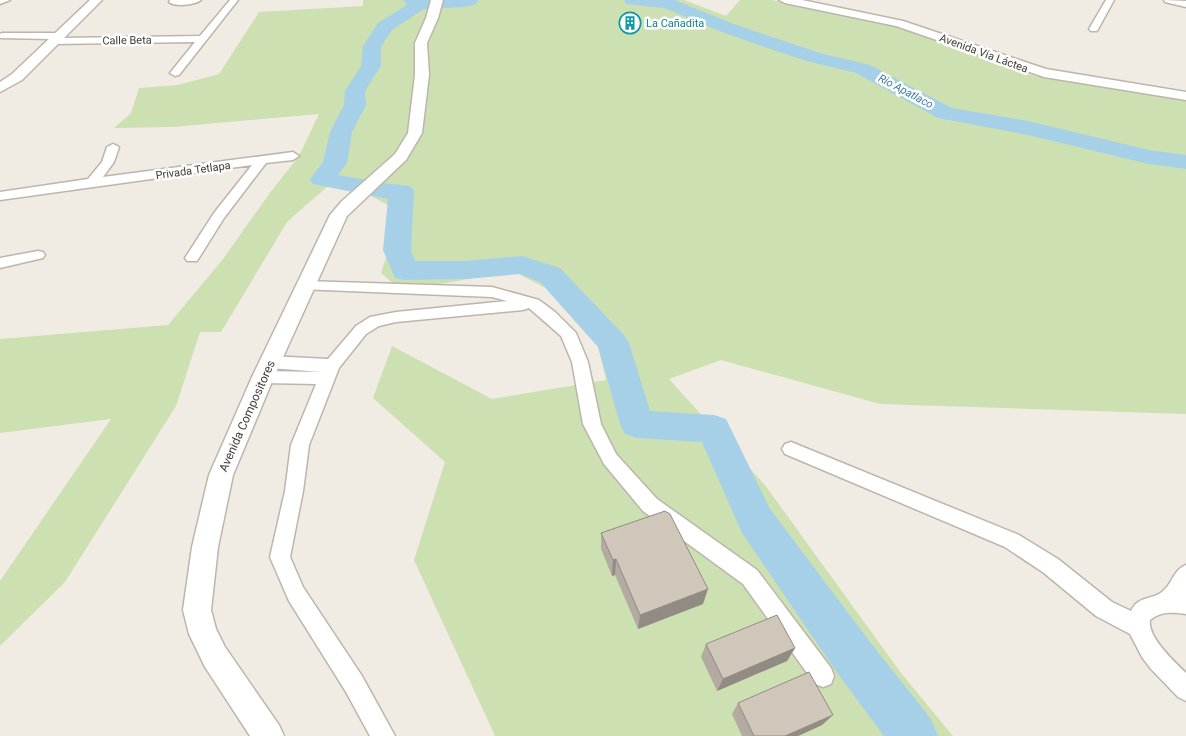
<svg xmlns="http://www.w3.org/2000/svg" width="1186" height="736" viewBox="0 0 1186 736" font-family="Roboto,sans-serif">
	<style>
		.green { fill: #cde0b1 }
		.lines { fill: none; stroke-linecap: round; stroke-linejoin: round }
		.river { fill: #a6d0e7; fill-rule: evenodd }
		.minor-casing { stroke: #bdb5ab; stroke-width: 3 }
		.tertiary-casing { stroke: #bdb5ab; stroke-width: 3 }
		.minor { fill: #fff; fill-rule: evenodd }
		.tertiary { fill: #fff; fill-rule: evenodd }
		.wall { fill: #b3aba1 }
		.shaded-wall { fill: #928b83 }
		.building { fill: #d0c7bb; stroke: #928b83 }
		.labels { text-anchor: middle; stroke-width: 5; stroke-linejoin: round; paint-order: stroke }
		.far-culture-label { font-size: 11px; fill: #0d838f; stroke: #fff; text-anchor: start }
		.far-street-label { font-size: 11px; fill: #413c35; stroke: #fff }
		.far-water-label { font-size: 11px; font-style: italic; fill: #3b7ba0; stroke: #fff }
		.street-label { font-size: 12px; fill: #413c35; stroke: #fff }
	</style>
	<rect width="100%" height="100%" fill="#f0ece4"/>
	<path class="green" d="M363,0H684L726,16L740,0H772L898,26L1034,76L1186,99V414L880,404L721,360L669,379L765,485L901,673L953,736H495L414,560L445,462L373,398L392,346L492,399L606,380L590,311L513,271L402,291L381,273L401,212L337,178L287,222L221,332H200L176,406L65,582L0,646V581L111,419L0,433V339L168,325L223,259L269,194L299,156L319,114L173,127L114,128L131,113L139,88L178,85L219,74L259,12L363,6Z"/>
	<g class="lines">
		<path class="river" d="M403,0H478L476,4L464,7L424,9L392,30L381,47V66L365,91L366,105L352,132L347,163L338,175L383,183L410,186L414,191L411,250L415,261H466L522,256L560,268L624,335L629,343L650,411L714,415L726,419L770,509L870,642L931,719L938,736H884L838,674L742,533L702,442L637,438L625,434L620,424L598,347L540,282L520,274L466,279L405,280L395,278L383,250L388,199L313,184L310,179L323,162L330,132L344,105L345,91L361,66L363,46L378,23L407,5Z
			M624,0H675L731,23L781,40L820,53L870,65L952,108L1028,121L1149,150L1186,155V169L1149,164L1028,135L938,118L856,73L807,61L767,48L719,31L664,8L626,4Z"/>
		<g class="minor-casing">
			<path id="minor" d="M170,0H201C195,5 175,7 169,2Z
				M230,0H238L179,75L175,76L170,73L195,42L52,44L47,41L50,39L0,38V34L2,33H58L63,36L61,38L200,36Z
				M1106,0H1114L1097,31H1091L1089,29Z
				M1164,0L1186,1V7L1165,2Z
				M113,144L119,147L114,162L103,177L293,152L299,156L293,160L266,163L224,218L197,261H187L185,258L214,213L252,165L0,200V192L88,179L102,162L107,147Z
				M38,251L43,252L45,255L43,258L0,268V258Z
				M305,281L492,287L539,300L555,312L576,333L588,362L601,424L616,454L657,499L757,570L831,668L834,676L831,684L823,687L815,684L743,584L643,511L604,464L583,424L572,362L561,336L529,308L523,310L396,322L379,326L366,334L339,368L309,445L303,491L290,557L303,587L362,676L395,736H370L346,692L289,601L270,557L285,491L291,445L316,384L263,383L257,381L255,377L257,373L263,371L321,372L270,368L264,366L262,362L264,358L270,356L328,359L356,326L370,317L396,312L507,301L492,297L300,289L298,286L300,283Z
				M791,442L1019,535L1058,559L1112,602L1131,611C1138,595 1154,600 1163,591C1173,583 1173,570 1186,565V614C1173,612 1161,611 1150,620C1147,637 1175,662 1186,673V701L1178,697L1151,669L1142,657L1130,634L1096,616L1044,573L1005,547L785,454L782,449L785,444Z"/>
		</g>
		<g class="tertiary-casing">
			<path id="tertiary" d="M0,0H10L0,4Z
				M90,0H102L22,80L0,92V82L12,74Z
				M431,0H443L438,18L427,43L429,75L422,133L406,160L347,216L274,377L233,475L218,547L211,610L216,629L225,647L279,725L284,736H250L205,667L189,634L183,610L192,547L209,475L252,377L330,215L342,201L395,154L408,133L415,75V43L426,18Z
				M779,0H802L903,21L1046,69L1186,92V100L1044,77L896,26L785,3Z"/>
		</g>
		<use href="#minor" class="minor"/>
		<use href="#tertiary" class="tertiary"/>
	</g>
	<path class="wall" d="M601,533L703,604L638,629L615,575L612,576L601,549Z
		M706,644L795,648L787,661L717,691L701,657Z
		M738,703L822,725L798,736H742L732,714Z"/>
	<path class="shaded-wall" d="M616,559L615,575L612,576L613,560Z
		M708,589L703,604L638,629L640,615Z
		M795,648L787,661L717,691L723,679Z
		M833,715L822,725L798,736H785Z"/>
	<path class="building" d="M665,511L670,514L708,589L640,615L616,559L613,560L601,533Z
		M777,615L795,648L723,679L706,644Z
		M809,672L833,715L785,736H754L738,703Z"/>
	<defs>
		<g id="building-ring" transform="scale(1.125)"><circle r="9.5" fill="#fff" stroke="#0f9aa8" stroke-width="1.5"/><path d="M-4-6H4V6H1V3H-1V6H-4ZM-2.5-4.3h1.7v1.8h-1.7ZM.8-4.3h1.7v1.8H.8ZM-2.5-1h1.7V.8h-1.7ZM.8-1h1.7V.8H.8Z" fill="#0f9aa8"/></g>
	</defs>
	<g fill-rule="evenodd">
		<use href="#building-ring" x="630" y="23"/>
	</g>
	<g class="labels">
		<g class="far-culture-label">
			<text x="646" y="27">La Cañadita</text>
		</g>
		<g class="far-street-label">
			<text transform="translate(127 40) rotate(-1)" y="4">Calle Beta</text>
			<text transform="translate(984 53) rotate(20)" y="4">Avenida Vía Láctea</text>
			<text transform="translate(193 170) rotate(-8)" y="4">Privada Tetlapa</text>
		</g>
		<g class="far-water-label">
			<text transform="translate(906 91) rotate(28)" y="4">Rio Apatlaco</text>
		</g>
		<g class="street-label">
			<text transform="translate(247 416) rotate(-66)" y="4">Avenida Compositores</text>
		</g>
	</g>
</svg>
